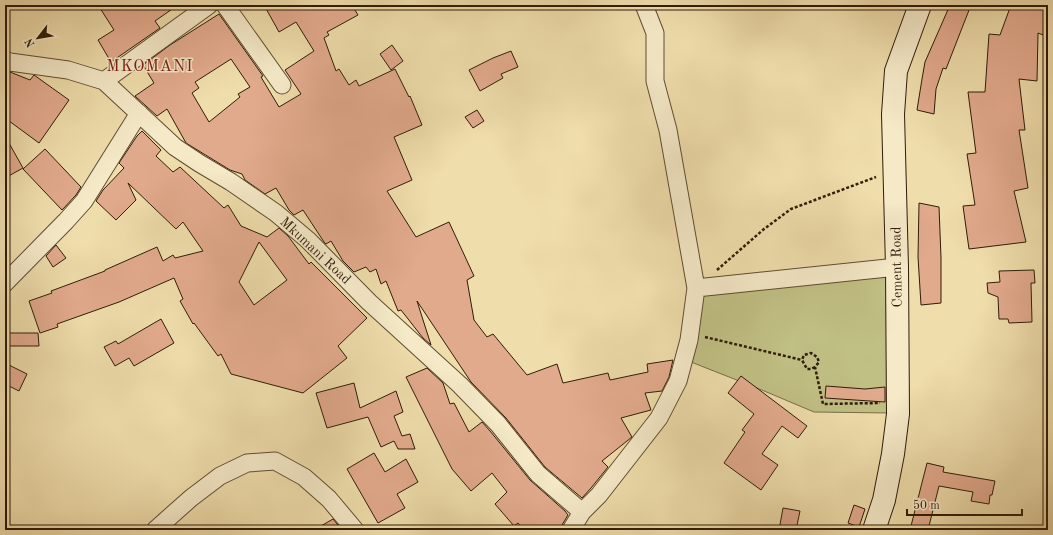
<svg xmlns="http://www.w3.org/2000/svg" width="1053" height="535" viewBox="0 0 1053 535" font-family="'Old Standard TT',serif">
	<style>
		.green { fill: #c0bf84; stroke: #786e46 }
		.building { fill: #e2aa8d; stroke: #2f1c09; fill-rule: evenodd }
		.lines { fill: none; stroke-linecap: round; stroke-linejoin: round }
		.minor-casing { stroke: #5f4c32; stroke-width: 19 }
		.secondary-casing { stroke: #2f1c09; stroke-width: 24 }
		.path { stroke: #2f1c09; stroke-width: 2.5; stroke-dasharray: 3 2; stroke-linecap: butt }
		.minor { stroke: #f5e9c8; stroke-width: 17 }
		.secondary { stroke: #f5e9c8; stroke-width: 22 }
		.labels { text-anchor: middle; stroke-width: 3; stroke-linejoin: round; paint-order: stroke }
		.street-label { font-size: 14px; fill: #2f1c09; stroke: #f5e9c8 }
		.quarter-label { font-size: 16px; letter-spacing: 1px; fill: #7a1f14; stroke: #f5e9c8 }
	</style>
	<rect width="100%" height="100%" fill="#efddab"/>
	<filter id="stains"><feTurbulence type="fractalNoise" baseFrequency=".005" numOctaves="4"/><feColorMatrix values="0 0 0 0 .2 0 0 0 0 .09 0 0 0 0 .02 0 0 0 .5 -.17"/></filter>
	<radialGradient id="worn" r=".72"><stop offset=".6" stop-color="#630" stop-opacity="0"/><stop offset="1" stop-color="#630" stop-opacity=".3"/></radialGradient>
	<path class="green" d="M897,271L891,413L814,412L757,388L691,362L696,288Z"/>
	<path class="building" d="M98,5H178L155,21L160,28L111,62L98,40L114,30Z
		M264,5H352L358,15L327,32L329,35L324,38L336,71L339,69L349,85L356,80L359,86L395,69L409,97L410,96L422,125L394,137L412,180L387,191L416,237L449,222L474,276L467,280L474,320L487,337L493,334L527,375L557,364L563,383L608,373L610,380L648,372L647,364L673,360L669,377L662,391L645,393L651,410L621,418L632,437L602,461L608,467L591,488L582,498L545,467L506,418L471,382L417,301L431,345L423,338L401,310L398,311L386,281L381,284L376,269L370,272L366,267L354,272L343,261L331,241L326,244L324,242L303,210L294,215L289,210L276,188L265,194L245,180L242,174L230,170L186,143L167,109L157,116L135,96L154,83L143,65L170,45L219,14L263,76L261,77L279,107L301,94L285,70L314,51L296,22L279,32ZM231,59L250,87L238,94L240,97L209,122L192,93L199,88L195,82Z
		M950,5H971L946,69L943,68L936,89L934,114L917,110L922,79L925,62Z
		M1011,5H1048V37L1038,33L1037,81L1019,79L1025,130H1019L1028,188L1014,191L1026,242L969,249L963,206L975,205L967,154L976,153L968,92H985L989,34L1000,35Z
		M392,45L403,61L391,70L380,54Z
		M511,51L518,67L501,74L503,78L480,91L469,70L493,58Z
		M10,72L30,80L34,75L69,100L39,143L5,118V83Z
		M477,110L484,121L473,128L465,117Z
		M142,131L161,150L156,156L173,172L180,167L224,208L228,205L241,226L267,237L279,228L288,236L309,264L311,262L367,318L338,346L347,358L303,393L231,374L221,354L218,356L194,323L193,324L180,301L183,299L174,278L119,302L57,324L58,327L40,333L29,301L52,293L51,291L105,271V270L157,247L163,261L173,255L175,258L203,251L183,222L176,229L128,183L136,200L116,220L96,201L103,190L124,168L119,163L137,136ZM259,242L287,280L254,305L239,282Z
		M5,136L23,168L5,178Z
		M45,149L81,187L76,195L62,210L23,169Z
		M919,203L939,207L941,258V303L921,305L918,257Z
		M56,245L66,258L53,267L46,256Z
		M1034,270L1035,283H1031L1032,322L1009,323L1008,319H999L998,297L988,293L987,283L1000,282L999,271Z
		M161,319L174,343L134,366L129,358L115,366L104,347L116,341L118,344Z
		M5,333H38L39,346H5Z
		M5,363L27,374L19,391L5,384Z
		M427,368L443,383L450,404L454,403L469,432L482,422L490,431L530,480L565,511L568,515L562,525L561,530H524L518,523L514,526L495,504L507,492L492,473L471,491L452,469L406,377Z
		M741,376L807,426L798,438L782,426L762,454L778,465L761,490L724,463L745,432L742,430L754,414L728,393Z
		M354,383L360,408L396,391L403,412L394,416L402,436L410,434L415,449H398L394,441L381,447L368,417L327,428L316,393Z
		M826,386L865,389L885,387V402L825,398Z
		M374,453L385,472L406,459L418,482L397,494L405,508L378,523L347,469Z
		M927,463L944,467L943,472L995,481L992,495H990L989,504L971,501L973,492L939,486L928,530H910Z
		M854,505L865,509L859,527L848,523Z
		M783,508L800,511L796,530H779Z
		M333,519L342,530H314Z"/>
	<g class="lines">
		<g class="minor-casing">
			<path id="minor" d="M225,5L282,85
				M644,5L655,33V81L668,130L696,288
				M5,60L10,62L68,70L104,81L175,147L199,163L231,182L276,213L308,240L369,302L460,385L498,424L538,474L582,512
				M104,81L209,5
				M5,283L66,221L84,201L139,113
				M155,530L191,498L220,476L247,463L275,461L304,477L329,499L355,530
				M571,530L582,512L599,495L659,418L678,381L689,340L696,288L897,267"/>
		</g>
		<g class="secondary-casing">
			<path id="secondary" d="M874,530L884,500L893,454L898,414L897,267L893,114L896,71L920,5"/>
		</g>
		<path class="path" d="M717,270L764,229L791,209L876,177
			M705,337L802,360
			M815,367L811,369H807L802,360L804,355L811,353L817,357L819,362L815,367L823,404L880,403"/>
		<use href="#minor" class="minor"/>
		<use href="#secondary" class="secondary"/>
	</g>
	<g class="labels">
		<g class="street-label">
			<text transform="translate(316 250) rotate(43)" y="5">Mkumani Road</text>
			<text transform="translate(896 267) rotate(-91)" y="5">Cement Road</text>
		</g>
		<g class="quarter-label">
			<text x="150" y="71">MKOMANI</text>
		</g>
	</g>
	<rect width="1053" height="535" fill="none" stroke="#efddab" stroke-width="20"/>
	<rect x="6" y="6" width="1041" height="523" fill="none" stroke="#2f1c09" stroke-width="2"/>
	<rect x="10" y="10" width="1033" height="515" fill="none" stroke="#2f1c09"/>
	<g transform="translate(38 38) rotate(239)" stroke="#f5e9c8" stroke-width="3" paint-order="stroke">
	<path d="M0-3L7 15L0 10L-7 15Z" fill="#2f1c09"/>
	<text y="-6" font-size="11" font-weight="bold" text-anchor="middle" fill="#2f1c09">N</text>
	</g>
	<path d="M907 509v6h115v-6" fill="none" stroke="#2f1c09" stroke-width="2"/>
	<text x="913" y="509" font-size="12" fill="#2f1c09" stroke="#f5e9c8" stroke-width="3" paint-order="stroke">50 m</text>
	<rect width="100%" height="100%" filter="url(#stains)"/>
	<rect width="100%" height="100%" fill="url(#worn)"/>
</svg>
